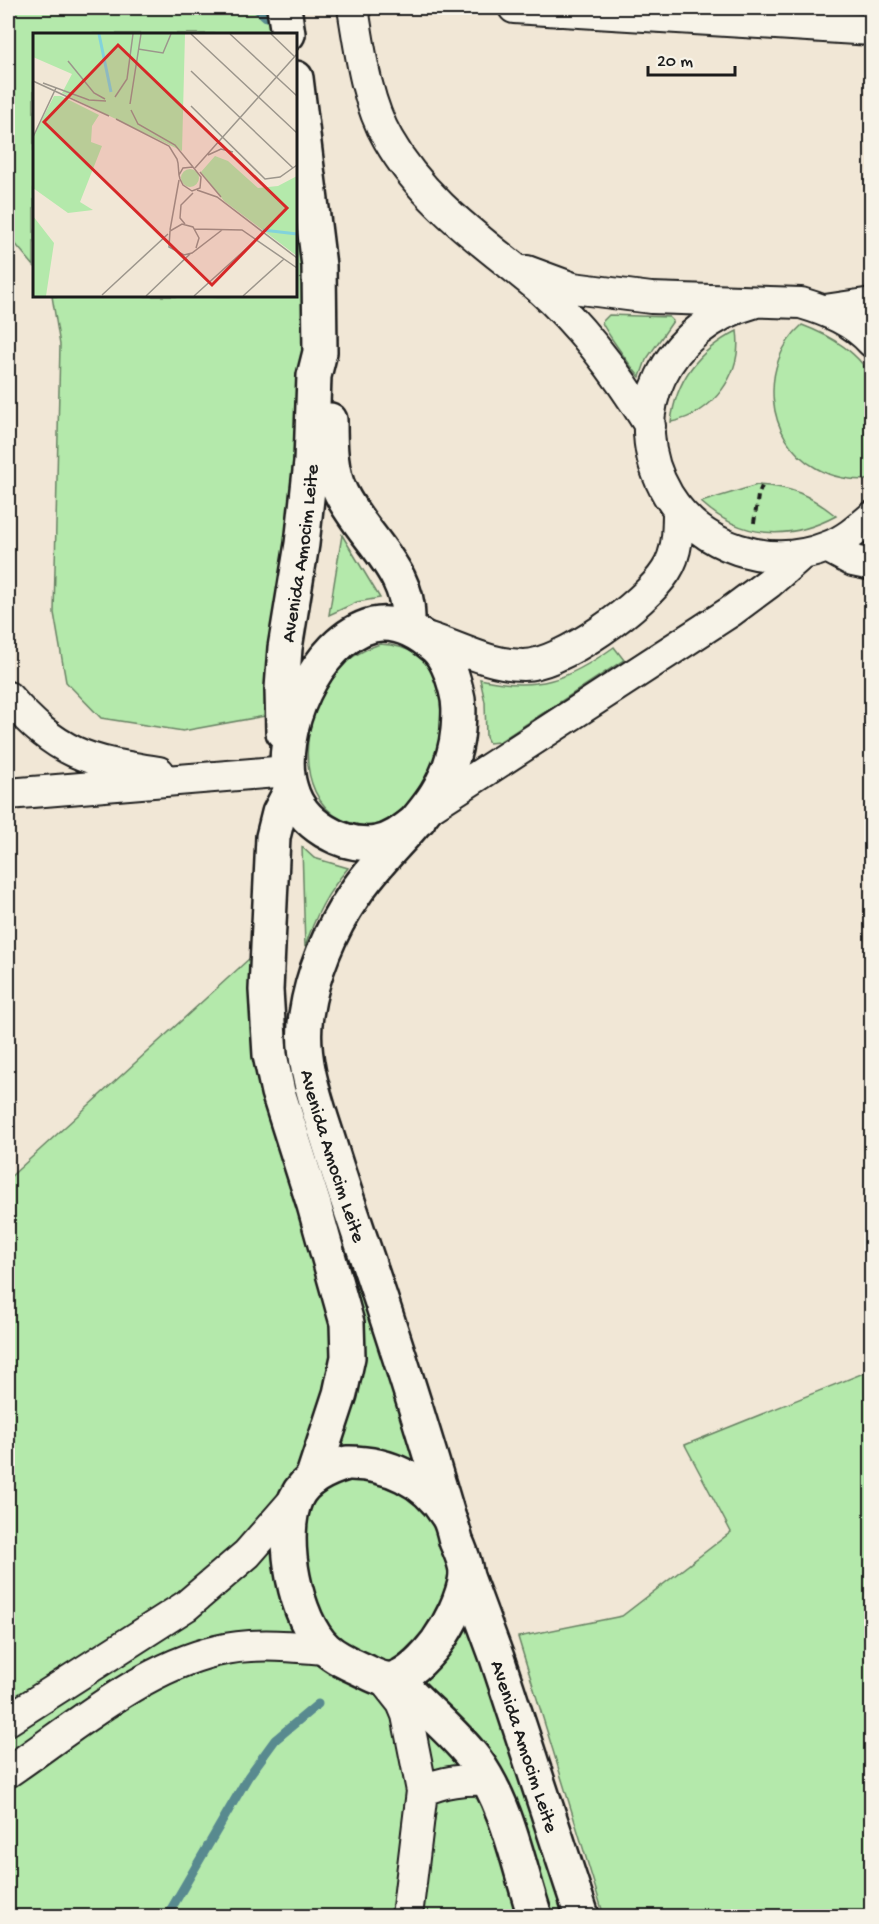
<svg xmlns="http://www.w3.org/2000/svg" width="879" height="1924" viewBox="0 0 879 1924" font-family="'Gochi Hand',sans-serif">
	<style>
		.green { fill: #b4e9ab; stroke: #688264; stroke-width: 1.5 }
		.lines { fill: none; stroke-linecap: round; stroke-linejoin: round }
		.stream { stroke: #598a8f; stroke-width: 9 }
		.minor-casing { stroke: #1c1c1c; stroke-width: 34 }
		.tertiary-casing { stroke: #1c1c1c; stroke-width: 38 }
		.path { stroke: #1c1c1c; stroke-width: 4; stroke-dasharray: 6 4.5; stroke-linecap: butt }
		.minor { stroke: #f7f3e8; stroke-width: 30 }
		.tertiary { stroke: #f7f3e8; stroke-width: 33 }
		.labels { text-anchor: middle; stroke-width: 4.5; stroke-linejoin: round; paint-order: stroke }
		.street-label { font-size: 20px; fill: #1c1c1c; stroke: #f7f3e8 }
		.inset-river { fill: none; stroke: #82d3db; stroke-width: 3 }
		.inset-road { fill: none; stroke: #9c968c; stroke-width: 1.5 }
		.view { fill: #d62828; fill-opacity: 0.15; stroke: #d62828; stroke-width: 3 }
		.inset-edge { fill: none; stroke: #1c1c1c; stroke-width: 3 }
	</style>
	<rect width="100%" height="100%" fill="#f1e7d6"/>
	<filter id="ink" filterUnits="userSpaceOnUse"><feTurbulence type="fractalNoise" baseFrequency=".0167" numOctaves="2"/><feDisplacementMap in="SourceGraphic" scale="12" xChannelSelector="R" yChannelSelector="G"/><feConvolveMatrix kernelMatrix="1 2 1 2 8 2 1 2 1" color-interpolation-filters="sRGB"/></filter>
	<g filter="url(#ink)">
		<path class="green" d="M8,8H269L273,34H34V266L8,235Z
			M296,187L312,411L276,714L183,731L101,718L66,682L54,613L60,345L52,296H296Z
			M609,315L669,317L673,321L646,360L640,377C635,373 602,326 602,322Z
			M802,325C826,334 865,354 871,382C876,402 872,452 872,475L869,480C850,480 833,478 816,468C764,439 759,363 802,325Z
			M737,331C743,374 713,414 671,422C676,379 699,350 737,331Z
			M757,485C793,487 808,494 836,516C789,541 741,539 701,502Z
			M342,535L380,598L357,602L329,615Z
			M380,644C502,650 422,864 342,820C292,794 303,714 332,677C345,660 360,651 380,644Z
			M614,647L624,660L499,742L489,743L486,737L485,702L480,679C537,692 568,680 614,647Z
			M302,847L314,858L348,868C327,893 315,916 305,947Z
			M262,947L287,1035L299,1088L569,1916H8V1179Z
			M871,1370V1916H604L518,1637L622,1616L731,1532L685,1445Z"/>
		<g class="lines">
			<path class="stream" d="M256,8L266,17L273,18
				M167,1916L248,1777L275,1740L318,1704"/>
			<g class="minor-casing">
				<path id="minor" d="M353,8C360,50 366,101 388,139C424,203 484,242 539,288C583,327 619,376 650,426
					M514,8L872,30
					M527,271L573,288L651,298L801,303C828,311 853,321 872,342
					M753,303C668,326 620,414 668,495C701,548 769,570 827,547C844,541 858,529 872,517
					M825,310L872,303
					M827,547L853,561L872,565
					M422,636C456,645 487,665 523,665C562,665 645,604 666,571C678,553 678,530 678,509
					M8,697C58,754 85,761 159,772
					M8,794L288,771
					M427,809L730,612L769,583L801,555
					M383,1679L402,1703L407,1715L422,1791L407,1916
					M8,1720L186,1606L247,1554L296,1498
					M8,1772C70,1730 142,1668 216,1651C251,1642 289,1646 325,1649
					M422,1791C444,1781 463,1779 487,1780"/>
			</g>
			<g class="tertiary-casing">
				<g id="tertiary">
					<path d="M284,8L288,34"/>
					<path d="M330,420C330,443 330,472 341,493C362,537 416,574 407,628"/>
					<path id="s1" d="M283,732L282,689L285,648L302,544L311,462L314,376L320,352L319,266L296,78"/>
					<path d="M291,790L279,813L273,837L266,990L270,1055L278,1092L314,1205L347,1323L348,1357L340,1394L312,1479"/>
					<path id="s2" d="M419,819C406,829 394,840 377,843C342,848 301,824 291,789C274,736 316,639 373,625C397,620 418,632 435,647C447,658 452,674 456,690C460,704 459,715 458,730C451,806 392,837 354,895C330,930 312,974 306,1015C299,1060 318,1106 331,1149C348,1204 367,1257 385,1312C407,1379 428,1447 448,1515"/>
					<path d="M347,1463C386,1462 426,1480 447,1515C452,1522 454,1533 456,1541C460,1550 467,1566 466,1576C463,1598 450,1624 437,1642C427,1655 411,1672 396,1678C385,1682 375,1676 365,1671C352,1665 337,1659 326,1649C295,1621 279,1536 296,1498C305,1478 327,1469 347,1463Z"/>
					<path id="s3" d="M466,1574L497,1658L582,1916"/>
					<path d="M396,1678C421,1707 453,1730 476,1761C508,1805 518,1865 535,1916"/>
				</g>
			</g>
			<path class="path" d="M754,523L758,496L762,486"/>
			<use href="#minor" class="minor"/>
			<use href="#tertiary" class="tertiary"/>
		</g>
	</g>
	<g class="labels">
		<g class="street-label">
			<text dy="7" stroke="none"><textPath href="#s1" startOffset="180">Avenida Amocim Leite</textPath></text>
			<text dy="7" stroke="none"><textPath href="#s2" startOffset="988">Avenida Amocim Leite</textPath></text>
			<text dy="7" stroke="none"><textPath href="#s3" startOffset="182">Avenida Amocim Leite</textPath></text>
		</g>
	</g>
	<g transform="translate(33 33)">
		<rect width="264" height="264" fill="#f1e7d6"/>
		<path d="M0,1H152L149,118L29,60L39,41L0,24ZM21,63H28L66,82L59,93L58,109L69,113L47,169L60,177L35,180L0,155V104ZM182,123L195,128L225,155L245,153L264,143V223L191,168L168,139ZM148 145a9 9 0 1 1 18 0a9 9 0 1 1-18 0ZM0,183L21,210L13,263H0Z" fill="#b4e9ab"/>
		<path class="inset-river" d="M66,1L78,59M230,197L264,201"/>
		<path class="inset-road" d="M158,1L264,100M197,1L264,63M238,1L262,24M105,16L130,20L138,1M35,28L61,60L72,66M158,38L260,135M0,48L76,83M10,50L56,67L73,68M82,64L94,46L100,1M97,71L108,1M158,73L232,146L247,144L264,132M98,77L105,91L142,112L160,134M83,86L136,113L144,126L145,130L146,142L147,146L150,152L159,158L167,155L168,144L160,134L150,135L146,142M0,104L23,55M175,122L188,116L200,119M162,135L264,21M167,139L188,164M164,157L184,164L264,225M152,191L147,185L148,172L160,160M161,196L209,197L264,235M137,197L146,147M163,215L166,205L160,194L149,191L137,198L136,214L151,222L159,220L189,197M69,262L135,201M113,263L157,221M161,263L224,206M210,263L251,226"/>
		<path class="view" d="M85,12L254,175L179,252L11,89Z"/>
		<rect width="264" height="264" class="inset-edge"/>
	</g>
	<rect width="879" height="1924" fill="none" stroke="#f7f3e8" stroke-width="30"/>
	<rect x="15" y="15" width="849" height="1894" fill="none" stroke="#1c1c1c" stroke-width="2" filter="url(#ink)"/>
	<path d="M648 66v9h87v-9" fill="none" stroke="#1c1c1c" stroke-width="3"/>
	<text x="657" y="66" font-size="18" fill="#1c1c1c" stroke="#f7f3e8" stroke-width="4.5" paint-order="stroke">20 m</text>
</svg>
